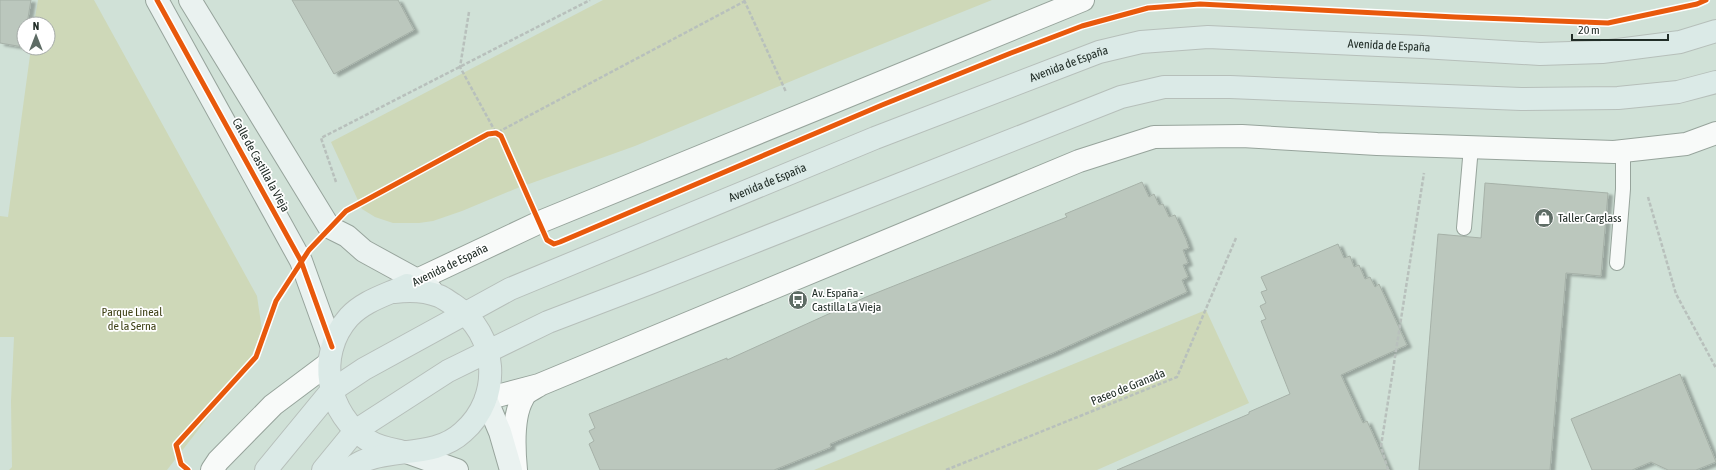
<svg xmlns="http://www.w3.org/2000/svg" width="1716" height="470" viewBox="0 0 1716 470" font-family="'Asap Condensed',sans-serif">
	<style>
		.green { fill: #ced8b8 }
		.building { fill: #bbc7bd; stroke: #a6b1a8; filter: url(#shadow) }
		.lines { fill: none; stroke-linecap: round; stroke-linejoin: round }
		.service-casing { stroke: #97a49c; stroke-width: 16 }
		.minor-casing { stroke: #97a49c; stroke-width: 24 }
		.secondary-casing { stroke: #97a49c; stroke-width: 24 }
		.primary-casing { stroke: #b6bfba; stroke-width: 24 }
		.path { stroke: #b8c0bc; stroke-width: 2.5; stroke-dasharray: 4 2; stroke-linecap: butt }
		.service { stroke: #f8faf9; stroke-width: 14 }
		.minor { stroke: #f8faf9; stroke-width: 22 }
		.secondary { stroke: #eaf2f0; stroke-width: 22 }
		.primary { stroke: #dbeae7; stroke-width: 22 }
		.cycleway-casing { stroke: #fff; stroke-width: 8 }
		.cycleway { stroke: #e8590c; stroke-width: 5 }
		.labels { text-anchor: middle; stroke-width: 3.5; stroke-linejoin: round; paint-order: stroke }
		.street-label { font-size: 12px; fill: #212d27; stroke: #fff }
		.poi-label { font-size: 12px; fill: #212d27; stroke: #fff; text-anchor: start }
		.park-label { font-size: 12px; fill: #3e4015; stroke: #fff }
	</style>
	<defs>
		<filter id="shadow"><feDropShadow dx="4.5" dy="2.5" stdDeviation="1" flood-color="#0004"/></filter>
	</defs>
	<rect width="100%" height="100%" fill="#d0e1d7"/>
	<path class="green" d="M38,0H94L257,296L262,330L247,367L167,470H9L12,467L11,401L14,337H0V216L8,217L31,48H48V24H34Z
		M603,0H992L835,63L635,146L515,189L462,211L433,221L419,223H393L375,217L362,209L331,142Z
		M1206,310L1249,403L1097,470H814Z"/>
	<path class="building" d="M0,0H31L27,24H24L23,47L0,43Z
		M292,0H398L414,30L334,74Z
		M1142,182L1149,197L1154,194L1159,205L1163,204L1169,217L1175,215L1186,239L1189,248L1183,250L1188,263L1183,265L1188,277L1182,280L1187,292L1053,353L910,411L830,444L831,447L774,470H600L589,444L594,441L589,431L595,428L589,414L727,358V360L866,297L1067,217L1065,214Z
		M1485,183L1608,193L1601,276L1566,273L1550,470H1419L1438,234L1481,238Z
		M1338,244L1344,258L1350,256L1354,267L1359,265L1365,279L1370,277L1375,287L1379,284L1407,345L1341,375L1363,423L1367,421L1389,470H1117L1249,414V412L1290,394L1261,321L1266,319L1260,306L1266,303L1261,292L1267,290L1261,277Z
		M1680,374L1716,462L1696,470H1668L1651,462L1632,470H1592L1571,419Z"/>
	<g class="lines">
		<g class="service-casing">
			<path id="service" d="M1464,228L1471,147
				M1617,263L1623,189V151"/>
		</g>
		<g class="minor-casing">
			<path id="minor" d="M417,280L540,222L1083,0
				M486,399L539,385L1079,161L1154,137L1242,136L1377,144L1614,152L1686,144L1716,133
				M212,470L218,461L273,405L329,363
				M516,470C514,449 512,417 523,398C525,393 533,389 538,386"/>
		</g>
		<g class="secondary-casing">
			<path id="secondary" d="M157,0L301,261L332,347
				M190,0L329,227L347,236L364,251L417,280L431,290
				M486,399L500,432L511,470
				M406,452L457,470"/>
		</g>
		<g class="primary-casing">
			<g id="primary">
				<path d="M400,451C390,449 378,447 369,441C327,415 315,355 349,317C365,300 387,295 407,285"/>
				<path id="s1" d="M266,470L331,391L364,369L510,289L875,138L1099,52L1141,42L1208,37L1422,47L1540,54L1602,52L1680,42L1716,31"/>
				<path d="M323,470L355,431L448,371L548,322L650,283L1121,97L1164,87H1230L1521,99L1618,98L1678,92L1716,82"/>
				<path d="M347,470C353,467 359,462 366,460C398,448 436,457 463,432C503,397 498,334 454,305C449,302 444,298 439,296C424,290 409,290 394,292"/>
			</g>
		</g>
		<path class="path" d="M744,0L786,92
			M469,12L460,67L496,133
			M336,182L321,138L590,0
			M1648,197L1676,294L1716,368
			M355,208L747,0
			M946,470L1177,377L1236,238
			M1388,470L1381,446L1424,173"/>
		<use href="#service" class="service"/>
		<use href="#minor" class="minor"/>
		<use href="#secondary" class="secondary"/>
		<use href="#primary" class="primary"/>
		<g class="cycleway-casing">
			<path id="cycleway" d="M157,0L301,261L332,347
				M188,470L181,464L176,445L256,357L276,301L309,250L346,211L488,134L496,133L501,136L547,240L554,244L560,242L882,105L1011,53L1082,26L1148,8L1200,4L1455,17L1608,23L1697,4L1706,0"/>
		</g>
		<use href="#cycleway" class="cycleway"/>
	</g>
	<defs>
		<g id="shop-disc" transform="scale(1)"><circle r="9.5" fill="#5e6c65" stroke="#fff"/><path d="M-5-2.5h2.3a2.7 3.5 0 0 1 5.4 0H5L5.5 6h-11ZM-1.5-2.5h3a1.5 2.3 0 0 0-3 0Z" fill="#fff"/></g>
		<g id="bus-disc" transform="scale(1)"><circle r="9.5" fill="#5e6c65" stroke="#fff"/><path d="M-5-6H5V4H4V6H2V4H-2V6H-4V4H-5ZM-3.5-4V0h7V-4ZM-3.5 1.2v1.5H-2V1.2ZM2 1.2v1.5H3.5V1.2Z" fill="#fff"/></g>
	</defs>
	<g fill-rule="evenodd">
		<use href="#shop-disc" x="1544" y="218"/>
		<use href="#bus-disc" x="798" y="300"/>
	</g>
	<g class="labels">
		<g class="street-label">
			<text dy="4" stroke="none"><textPath href="#s1" startOffset="1235">Avenida de España</textPath></text>
			<text dy="4" stroke="none"><textPath href="#s1" startOffset="911">Avenida de España</textPath></text>
			<text transform="translate(261 165) rotate(61)" y="4">Calle de Castilla la Vieja</text>
			<text dy="4" stroke="none"><textPath href="#s1" startOffset="587">Avenida de España</textPath></text>
			<text transform="translate(450 265) rotate(-26)" y="4">Avenida de España</text>
			<text transform="translate(1128 387) rotate(-22)" y="4">Paseo de Granada</text>
		</g>
		<g class="poi-label">
			<text x="1558" y="222">Taller Carglass</text>
			<text x="812" y="297">Av. España -<tspan x="812" dy="14">Castilla La Vieja</tspan></text>
		</g>
		<g class="park-label">
			<text x="132" y="316">Parque Lineal<tspan x="132" dy="14">de la Serna</tspan></text>
		</g>
	</g>
	<g transform="translate(36 36)"><circle r="19" fill="#ffffff" stroke="#a6aba9"/>
	<path d="M0-3L7 15L0 10L-7 15Z" fill="#5e6c65"/>
	<text y="-6" font-size="11" font-weight="bold" text-anchor="middle" fill="#212d27">N</text>
	</g>
	<path d="M1572 34v6h96v-6" fill="none" stroke="#212d27" stroke-width="2"/>
	<text x="1578" y="34" font-size="12" fill="#212d27" stroke="#ffffff" stroke-width="3" paint-order="stroke">20 m</text>
</svg>
